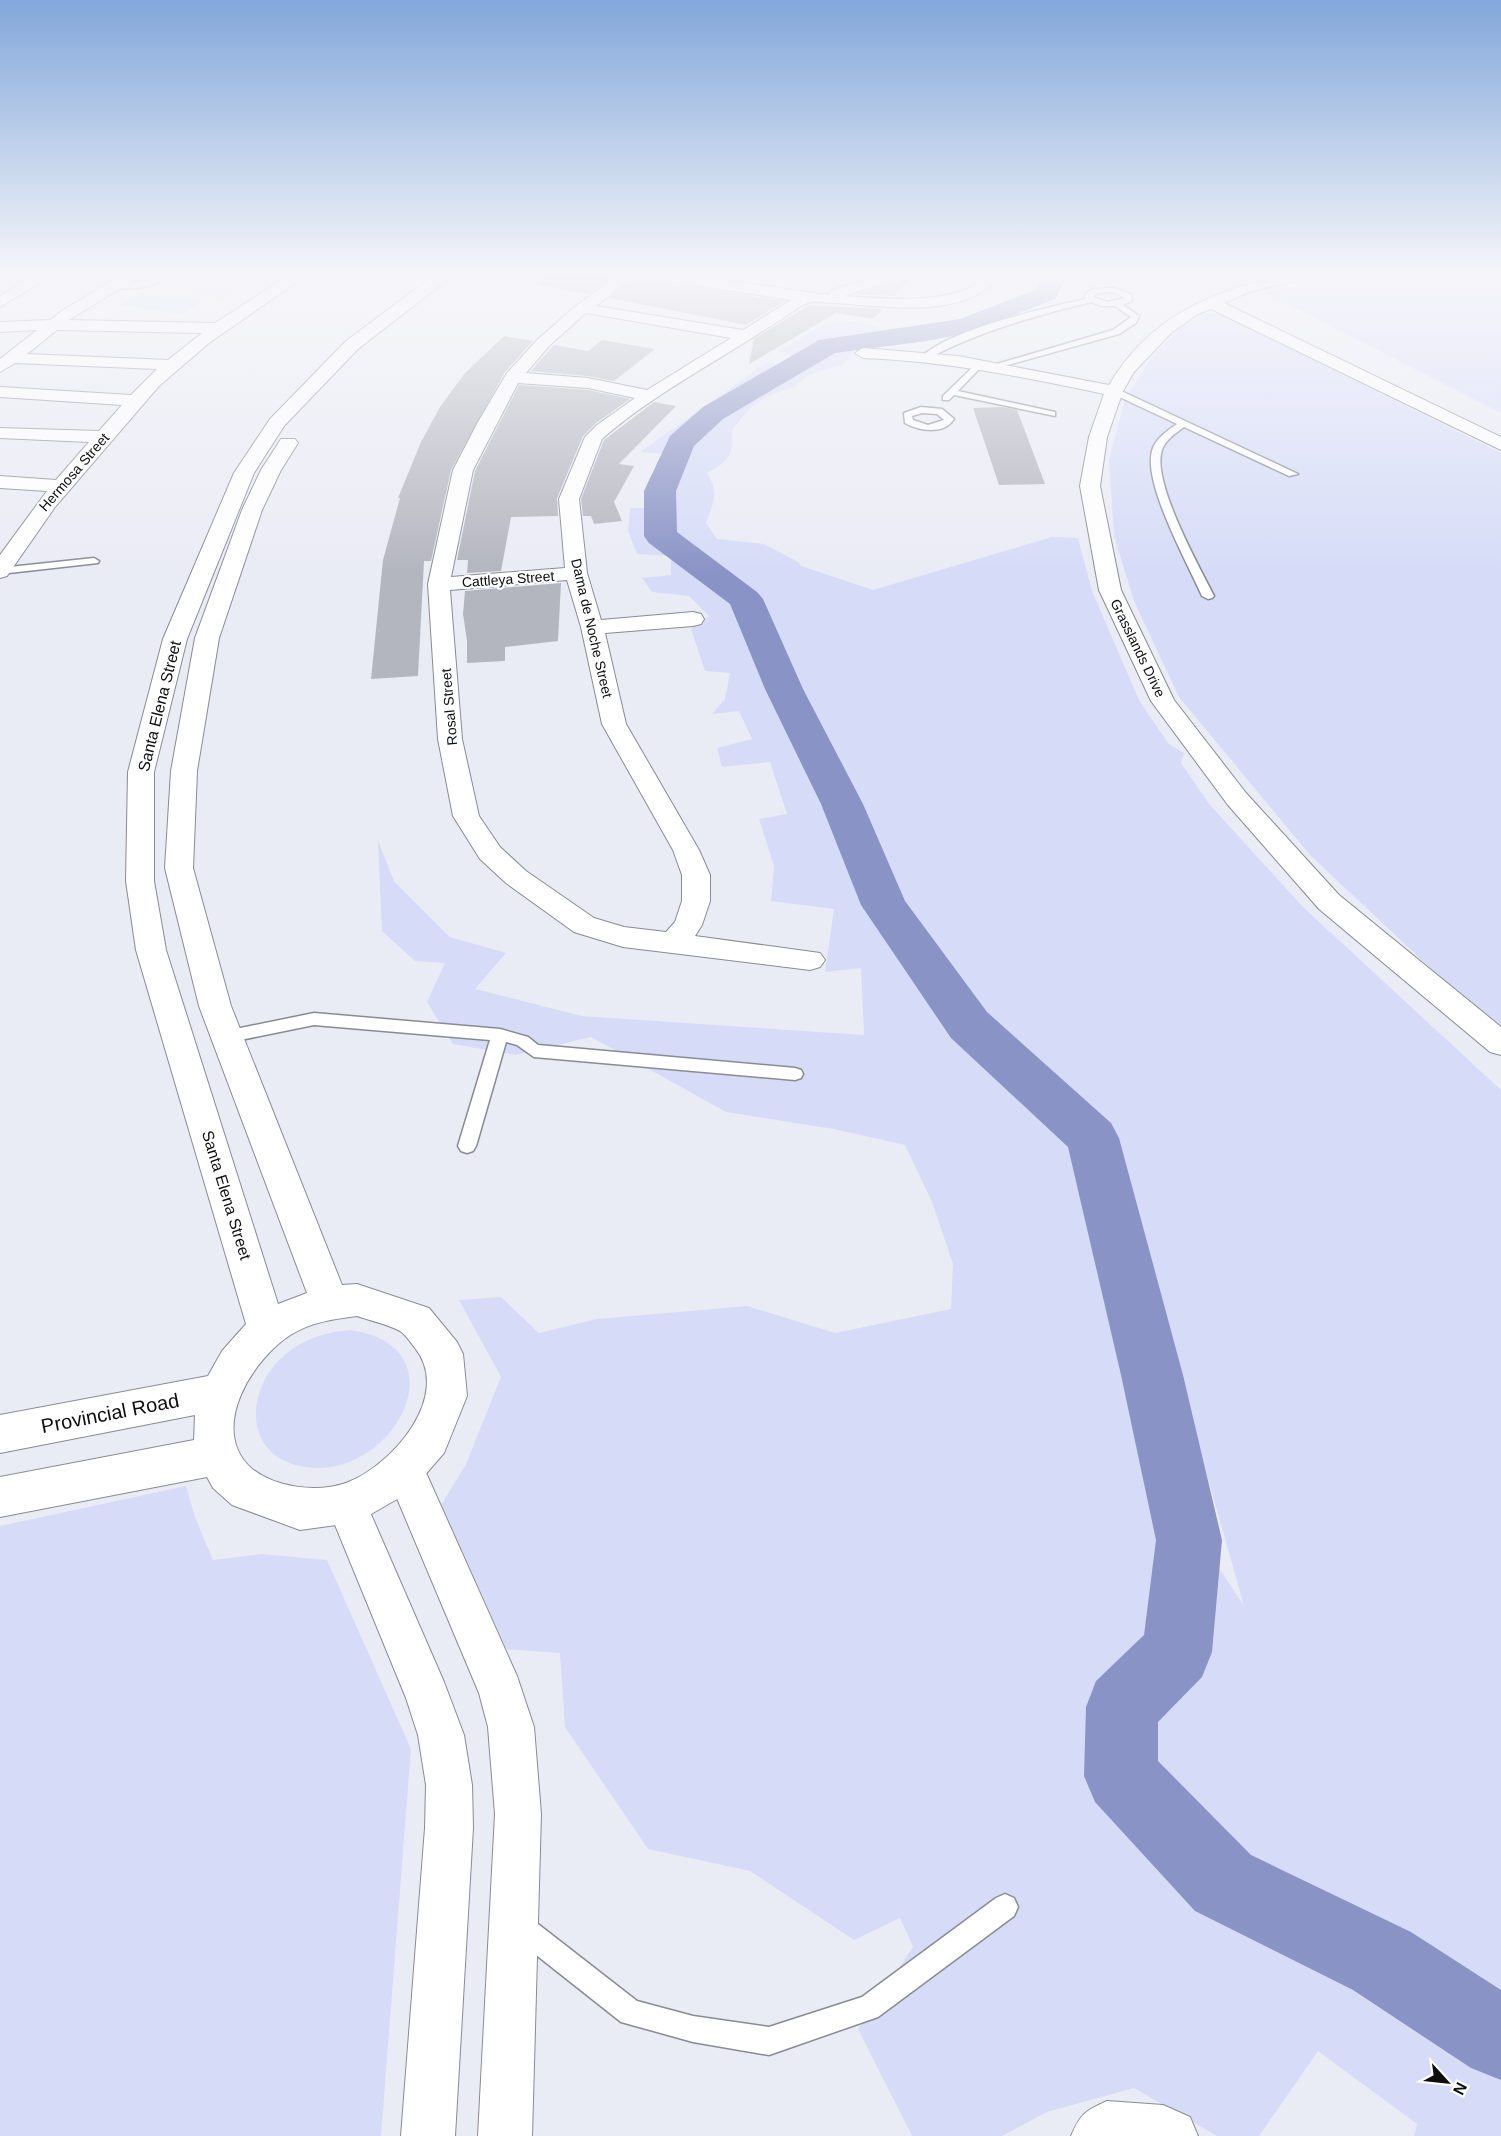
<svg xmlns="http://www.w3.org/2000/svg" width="1501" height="2136" viewBox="0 0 1501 2136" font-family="Arial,sans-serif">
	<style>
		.green { fill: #d6dcf8; fill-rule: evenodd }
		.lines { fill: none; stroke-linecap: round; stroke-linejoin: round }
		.river { fill: #8a93c5; fill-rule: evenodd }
		.building { fill: #b4b6bf }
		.lane-casing { stroke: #898b93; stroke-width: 3 }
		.street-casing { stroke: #898b93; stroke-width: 2 }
		.secondary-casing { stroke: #898b93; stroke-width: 2 }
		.lane { fill: #fff; fill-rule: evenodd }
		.street { fill: #fff; fill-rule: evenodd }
		.secondary { fill: #fff; fill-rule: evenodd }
		.labels { text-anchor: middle; stroke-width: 4.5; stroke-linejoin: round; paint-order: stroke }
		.far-street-label { font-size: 14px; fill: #0c0d0f; stroke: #fff }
		.street-label { font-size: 16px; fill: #0c0d0f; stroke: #fff }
		.near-street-label { font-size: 20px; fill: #0c0d0f; stroke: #fff }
	</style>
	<rect width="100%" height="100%" fill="#eaecf5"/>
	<path class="green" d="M1061,273H1089L1087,287L1060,286Z
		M1169,273H1264L1203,287Z
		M1351,273H1501V413L1264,292Z
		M185,279L245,287L226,299L165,290Z
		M141,293L201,302L181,314L120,305Z
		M1212,313L1222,314L1501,453V1027L1440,977L1310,855L1179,697L1134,601L1114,536L1109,460L1125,400L1151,358L1180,328L1200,314Z
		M858,322L879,328L883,335L850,347L853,354L844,364L808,375L794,387L771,395L752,406L732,430C733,457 730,460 707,473C719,492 714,502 706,523L717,539L764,544L798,562L801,566L873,590L1052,537L1078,538L1092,591L1140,702L1169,744L1184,753L1181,763L1210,805L1303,907L1501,1090V2136H1414L1417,2124L1318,2051L1259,2136H1217L1134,2088L1047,2112L1002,2136H912L858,2029L913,1947L900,1918L854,1940L750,1871L648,1849L565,1727L560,1653L503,1649L438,1510L466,1464L501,1377L459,1300L501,1297L539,1333L597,1319L747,1306L835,1333L951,1309L953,1264L932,1202L905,1145L834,1129L726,1112L591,1037L515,1055L453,1044L427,1002L445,963L415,961L382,931L378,841L394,881L450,937L506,953L475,989L582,1016L864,1035L861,968L825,972L834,909L771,901L774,866L759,819L787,814L770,762L722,767L717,748L752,739L739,711L712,714L725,699L730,673L705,671L691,629L709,616L689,596L652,592L642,578L671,575V556L637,554L628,531L630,508H646L649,490L663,454L640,452L766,363L782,365L793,356L778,351L827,323ZM1187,1408H1188L1244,1606L1215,1562Z
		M350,1330C467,1346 391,1486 300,1466C240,1453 247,1384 287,1353C306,1338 326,1332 350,1330Z
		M186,1486L195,1517L213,1560L261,1554L327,1560L411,1749L381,2136H0V1526Z"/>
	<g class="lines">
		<path class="river" d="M1043,273H1067L1065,282L1055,299L967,333L927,341L835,353L723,419L694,446L676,491L677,532L757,592L763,599L803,689L863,804L905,901L987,1012L1111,1123L1119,1138L1183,1375L1222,1540L1212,1652L1202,1677L1158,1722V1761L1251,1855L1411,1932L1501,1990V2080L1471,2068L1353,1990L1195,1911L1095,1802L1084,1776L1086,1707L1096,1681L1144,1635L1156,1540L1121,1375L1068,1147L951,1038L861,905L821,804L765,689L730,604L649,543L644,536V491L670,436L703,407L819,340L960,319L1037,289Z"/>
	</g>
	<path class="building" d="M538,273H617L588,294L537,285Z
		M915,273L894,296L857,294L907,278L910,274Z
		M638,276L649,280L785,301L746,325L609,298Z
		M809,305L882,309L873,319L836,313L749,364L754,339Z
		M504,336L533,341L505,372L451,470L431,561H424L418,676L371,679L383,560L400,498H398L421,442L440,407L465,373Z
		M602,340L655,349L614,381L588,376L531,371L554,345L588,351Z
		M519,385L588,390L630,399L596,423L583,436L557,498L558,516L511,517L501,571L467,573L468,560H457L475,471Z
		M654,402L676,406L619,464L634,466L614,502L622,521L594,524L591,516H583L581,499L604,440Z
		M1003,407L1017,410L1045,484L999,485L973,408Z
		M561,583L558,641L505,647V661L467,663V641L463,614L465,591Z"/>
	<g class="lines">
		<g class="lane-casing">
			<path id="lane" d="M160,273H169C155,290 131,288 111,289L107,287L111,285L147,281Z
				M1114,288L1131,294L1132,301L1123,305L1139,316L1136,323L1119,334L997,368L990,366L1113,330L1131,317L1115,306H1102L1091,302C1035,316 980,331 929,358L922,356C954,328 1042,309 1085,299V295L1092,289ZM1113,292L1125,298L1108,302L1093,297L1097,293Z
				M979,361L983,364L982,366L958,391L1055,412V416L954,395L949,400H943V396Z
				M1111,389H1117L1298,474L1289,476L1184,427C1176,433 1165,440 1162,450C1151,481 1199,566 1214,596L1212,598L1208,599L1202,596C1188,564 1143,484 1152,451C1155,439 1167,431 1177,424L1111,393Z
				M921,407L942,409L954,419C944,435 919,431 905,423L904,413ZM922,413L937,414L944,420L928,425L913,420L912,416Z
				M94,558L99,561L98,563L0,574V568Z
				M314,1013L500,1029L528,1037L538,1045L795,1068L801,1070L803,1074L801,1078L795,1080L534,1057L517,1045L506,1042L476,1146L473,1151L467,1153L461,1151L458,1146L490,1040L314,1025L226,1043L220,1041L218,1037L220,1033L226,1031Z
				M1005,1894L1014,1898L1018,1907L1014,1916L878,2017L769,2055L693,2042L621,2022L511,1935L507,1926L511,1917L520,1913L529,1917L637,2001L693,2016L769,2027L862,1997L996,1898Z"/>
		</g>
		<g class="street-casing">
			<path id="street" d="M38,273H57L0,307V296Z
				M126,273H145L69,320L215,323L292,273H310L209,343L159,386L55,507L7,576L0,578V555L47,491L0,488V476L56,480L89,442L0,438V428L99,431L122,405L0,397V387L131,395L157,369L15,363L0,372V359L37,330L0,332V322L50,320L63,310ZM57,330L202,333L168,360L27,354Z
				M621,273H638L596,306L743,330L791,300L649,278L642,273H678L828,295L830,291L884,273H908L906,276L845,296C881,298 935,304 969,288C975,286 981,278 987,273H1003C962,327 870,302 812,302C803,302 779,322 769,327C716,362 649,397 602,439L579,499L587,573L601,620L693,612L701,614L704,619L701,624L693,626L605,633L626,724L699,850L710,875V901L702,925L695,936L820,953L825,960L820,967L810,970L623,947L574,932L506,883L480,859L453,816L438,739L428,584L453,470L478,422L507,373L537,340L577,305ZM586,313L731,338L647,390L588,378L526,373L549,346ZM518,383L588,388L635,398L597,425L585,437L559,499L565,568L451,577L473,470ZM567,580L581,627L602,724L673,850L682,875V901L675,922L666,932L624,927L594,918L526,871L500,847L479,816L462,739L450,590Z
				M1290,273H1317L1315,276L1249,292L1224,303L1501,437V450L1211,309L1198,314L1171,333L1134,372L1123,391L1107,437L1100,486L1121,590L1174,700L1246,793L1339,895L1501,1027V1055L1490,1052L1319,909L1228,805L1151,701L1099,590L1080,486L1089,437L1104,394C1024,377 945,361 863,358L855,353L863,348L958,356L1109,385C1152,313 1213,292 1290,273Z
				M405,1451L419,1457L517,1676L534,1727L541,1814L532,2136H478L495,1814L488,1727L479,1693L385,1470L391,1457Z
				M346,1484L360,1489L444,1682L464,1735L472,1785L473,1828L455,2136H401L425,1828L426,1785L418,1735L406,1698L326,1503L332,1489Z
				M1107,2101L1163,2105L1190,2117L1198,2136H1071C1081,2113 1085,2111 1107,2101Z"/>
		</g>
		<g class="secondary-casing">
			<path id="secondary" d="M437,273H456L358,349L284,426L254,473L187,639L154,772V881L166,950L278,1304L307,1293L199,1006L165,868L171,771L195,638L242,510L261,470L281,439H295L298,443L281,470L262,510L219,638L197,771L193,868L231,1006L342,1285L357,1284L429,1308L457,1342L463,1354L467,1396L444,1453L411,1491L366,1517L351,1523L300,1530L232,1505L213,1488L207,1477L0,1517V1477L194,1440L195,1415L0,1453V1415L208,1376L222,1351L246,1324L136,950L126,881L128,772L163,639L234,473L270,419L346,341ZM357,1316C371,1321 387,1324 400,1331C406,1335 411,1343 415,1348C453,1396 392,1466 346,1483C317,1493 275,1488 251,1468C208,1429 253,1358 292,1334C312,1322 334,1319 357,1316Z"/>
		</g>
		<use href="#lane" class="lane"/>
		<use href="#street" class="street"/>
		<use href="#secondary" class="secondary"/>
	</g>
	<linearGradient id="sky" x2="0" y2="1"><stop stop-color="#82a7da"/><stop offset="0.48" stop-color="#f6f6fa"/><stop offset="1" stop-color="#f6f6fa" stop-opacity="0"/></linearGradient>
	<rect width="1501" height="572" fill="url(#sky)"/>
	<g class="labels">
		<g class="far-street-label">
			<text transform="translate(74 472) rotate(-49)" y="5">Hermosa Street</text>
			<text transform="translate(508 579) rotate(-4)" y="5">Cattleya Street</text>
			<text transform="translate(592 628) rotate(77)" y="5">Dama de Noche Street</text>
			<text transform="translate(1138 648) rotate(64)" y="5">Grasslands Drive</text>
			<text transform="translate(449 707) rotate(-95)" y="5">Rosal Street</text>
		</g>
		<g class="street-label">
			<text transform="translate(159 706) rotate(-76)" y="6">Santa Elena Street</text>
			<text transform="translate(227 1195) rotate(73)" y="6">Santa Elena Street</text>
		</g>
		<g class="near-street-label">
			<text transform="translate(110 1413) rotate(-11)" y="7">Provincial Road</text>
		</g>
	</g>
	<g transform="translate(1447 2082) rotate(117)" stroke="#ffffff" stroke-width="4.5" paint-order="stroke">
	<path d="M0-4.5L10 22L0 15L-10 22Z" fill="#0c0d0f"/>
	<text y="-9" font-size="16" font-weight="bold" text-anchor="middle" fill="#0c0d0f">N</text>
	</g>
</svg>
